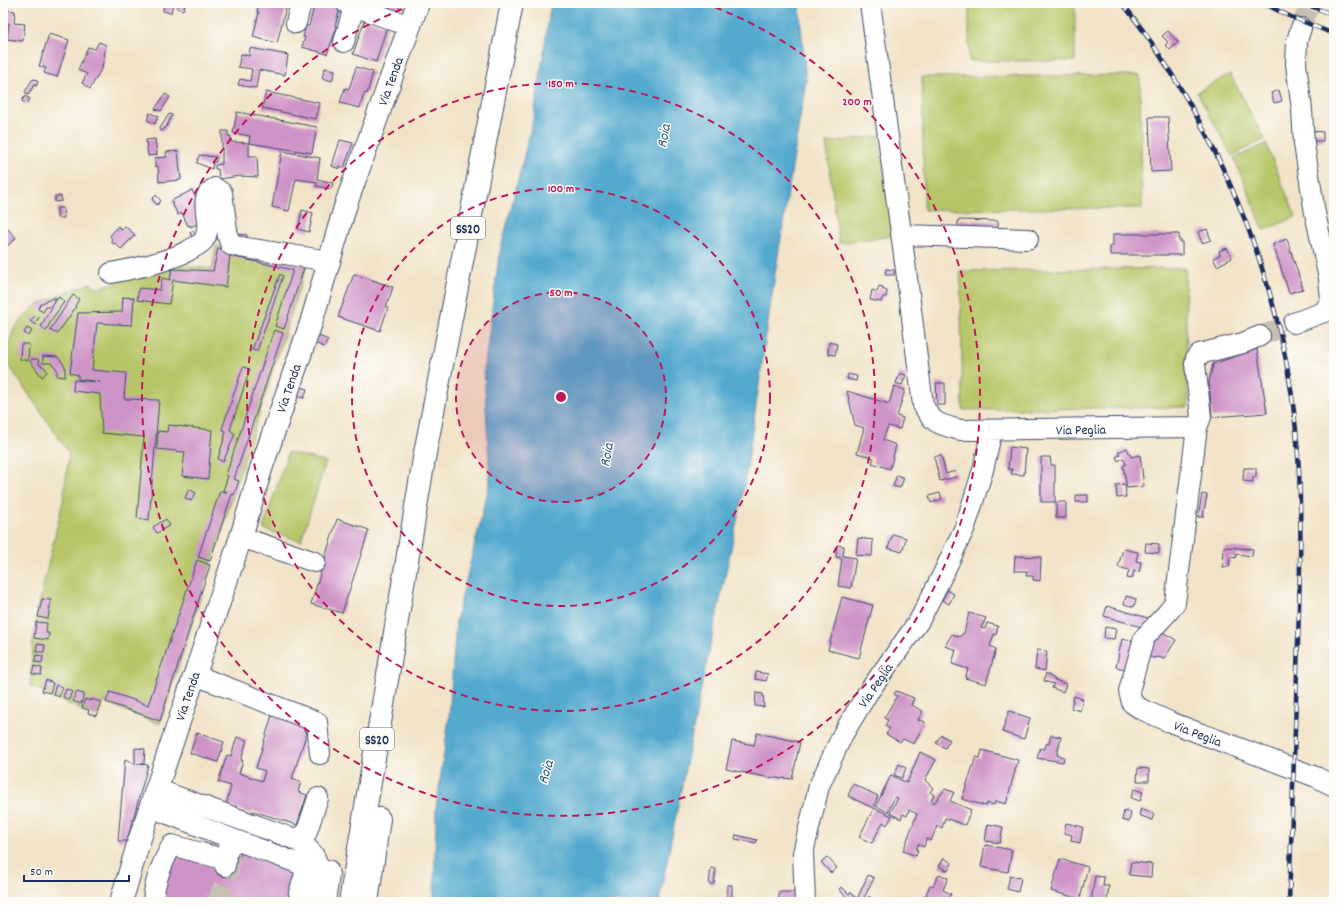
<svg xmlns="http://www.w3.org/2000/svg" width="1337" height="905" viewBox="0 0 1337 905" font-family="Dekko,sans-serif">
	<style>
		.green { fill: #b7c668; stroke: #697a63 }
		.water { fill: #52a9ce; stroke: #366c96 }
		.building { fill: #cf94c7 }
		.lines { fill: none; stroke-linecap: round; stroke-linejoin: round }
		.minor-tunnel { stroke: #c6bfb2; stroke-width: 20; stroke-dasharray: 20 10; stroke-linecap: butt }
		.minor-casing { stroke: #3b4a6e; stroke-width: 22 }
		.major-casing { stroke: #3b4a6e; stroke-width: 24 }
		.minor { stroke: #fff; stroke-width: 20 }
		.major { stroke: #fff; stroke-width: 22 }
		.rail-casing { stroke: #1b2f5e; stroke-width: 4.5 }
		.rail { stroke: #fdfcf7; stroke-width: 3; stroke-dasharray: 9; stroke-linecap: butt }
		.ring { fill: none; stroke: #c2185b; stroke-width: 2; stroke-dasharray: 7 5 }
		.labels { text-anchor: middle; stroke-width: 3; stroke-linejoin: round; paint-order: stroke }
		.shield { fill: #fdfcf7; stroke: #5f6c8c; stroke-width: 1 }
		.shield-label { font-size: 13px; font-weight: bold; fill: #1b2f5e }
		.street-label { font-size: 14px; fill: #1b2f5e; stroke: #fdfcf7 }
		.water-label { font-size: 15px; font-style: italic; fill: #2e5a85; stroke: #fdfcf7 }
		.centre { fill: #c2185b; stroke: #fdfcf7; stroke-width: 2 }
		.ring-label { font-size: 12px; text-anchor: middle; font-weight: bold; fill: #c2185b; stroke: #fdfcf7; stroke-width: 3; stroke-linejoin: round; paint-order: stroke }
	</style>
	<rect width="100%" height="100%" fill="#fdfcf7"/>
	<filter id="ink" filterUnits="userSpaceOnUse"><feTurbulence type="fractalNoise" baseFrequency=".025" numOctaves="2"/><feDisplacementMap in="SourceGraphic" scale="8" xChannelSelector="R" yChannelSelector="G"/><feConvolveMatrix kernelMatrix="1 2 1 2 8 2 1 2 1" color-interpolation-filters="sRGB"/></filter>
	<filter id="wash" filterUnits="userSpaceOnUse"><feTurbulence type="fractalNoise" baseFrequency=".012" numOctaves="4" result="noise"/><feDisplacementMap in="SourceGraphic" scale="16" xChannelSelector="R" yChannelSelector="G"/><feGaussianBlur stdDeviation="0.9" result="paint"/><feColorMatrix in="noise" values="0 0 0 0 0 0 0 0 0 0 0 0 0 0 0 0 0 1.4 0 .05"/><feComposite in="paint" operator="in"/></filter>
	<g filter="url(#wash)">
		<rect width="100%" height="100%" fill="#f1e3c7"/>
		<path class="green" d="M969,3H1075V61H969Z
			M1230,74L1265,139L1232,156L1197,92Z
			M1140,75L1142,208L924,210L922,77Z
			M879,136L893,236L839,243L826,143Z
			M1266,144L1296,217L1264,230L1234,158Z
			M216,246L307,264L160,724L103,702L97,717L30,686L33,640L40,599L63,501L69,453L3,357L15,327L35,306L54,297L91,283L97,289L129,277L145,278L172,265L212,269Z
			M1185,268L1188,407L963,410L960,271Z
			M288,452L326,462L301,541L263,529Z"/>
		<path class="water" d="M551,3H799L806,80L774,281L744,488L702,684L659,902H434L436,808L449,718L456,621L490,482L484,370L499,256L534,116Z"/>
		<g id="blocks">
			<path class="building" d="M164,3H173L171,13L163,11Z
				M180,3H186L183,10L177,8Z
				M259,3H287L277,43L253,37L259,12H257Z
				M315,3H322L340,8L335,26L337,27L327,54L302,47L305,37H303L306,26H309Z
				M366,3H401L397,16Z
				M6,10L15,11L14,23L25,24L23,41L7,39L9,23H5Z
				M365,19L387,26L376,62L353,54Z
				M1168,31L1178,42L1170,50L1165,45L1168,42L1162,36Z
				M49,34L69,40L57,77L44,73L46,68L39,66Z
				M99,42L106,45L102,68L90,89L82,83L87,74L78,70L88,47L95,49Z
				M250,48L288,55L285,75L259,70L256,88L238,85L240,79L250,81L252,69L238,67L241,54L249,56Z
				M356,67L373,72L367,94L364,93L360,108L340,103L345,88L349,89Z
				M325,68L335,70L332,81L322,78Z
				M35,79L38,82L36,86L34,85L28,95L25,92L32,80Z
				M1279,90L1282,101L1274,103L1271,93Z
				M266,92L320,103L316,119L262,108Z
				M165,94L170,97L161,111L155,109Z
				M25,96L30,99L26,104L22,101Z
				M237,112L317,127L312,153L249,143L250,136L233,133Z
				M150,113L158,116L155,124L147,120Z
				M169,114L172,115L167,126L162,131L159,130Z
				M1149,117H1168L1171,171L1151,172Z
				M222,131H228V136H231V142L249,143V156H257L258,177L240,176L219,179L218,169H215V165L222,164Z
				M1313,131L1323,132V141H1312Z
				M155,139L157,155L148,156L146,140Z
				M340,140L353,143L344,168L340,166L339,169L332,166Z
				M178,151L181,180L159,182L158,166L155,167V158L167,157L166,152Z
				M282,151L320,158L317,179L333,183L331,189L316,186L317,182L296,179L289,211L272,207Z
				M199,155L216,157V162H213L212,169L197,163Z
				M192,190L207,218L191,227L190,225L188,226L182,213L178,215L171,201Z
				M156,195L161,201L157,205L152,199Z
				M55,196H61L62,201L55,202Z
				M57,208H63L64,218H57Z
				M302,210L313,213L309,232L298,229Z
				M958,220L998,221V230L958,229Z
				M118,226L122,230L125,226L135,235L121,249L115,243L113,244L111,241L112,239L110,236Z
				M6,227L16,238L5,248L3,246V230Z
				M1207,229L1211,240L1202,243L1198,232Z
				M197,230L199,236L192,238L190,232Z
				M235,234L247,235L246,242L234,240Z
				M1113,234H1179V241H1182V255H1110V246H1113Z
				M1287,239L1303,289L1289,293L1273,244Z
				M218,248L305,265L284,329L275,326L293,270L230,256L226,287L173,280L169,304L137,300L139,288L160,290L162,278L170,280L172,269L213,271Z
				M1227,248L1232,258L1217,266L1213,258L1220,255L1219,251Z
				M886,269L894,270V275H885Z
				M280,274L283,276L257,351L252,350Z
				M354,274L393,287L386,307L388,308L380,331L338,317Z
				M879,286L883,287L882,289L887,291L886,297H883L881,302L870,300L872,290L877,292Z
				M73,295L79,299L75,306L76,307L58,333H55L50,330Z
				M59,297L64,302L52,319L46,331L41,326L55,302Z
				M123,297L134,298L132,325L97,323L92,370L126,373L124,399L159,400L149,520L137,518L144,437L102,433L100,394L73,391L74,380L100,382L78,379V375L70,373L78,313L122,312Z
				M53,298H56L50,307H46L43,312L38,309L40,304Z
				M36,315L39,318L36,321L38,323L36,325L30,321Z
				M27,328L32,331L29,336L24,333Z
				M274,330L283,333L234,479L239,481L234,495L232,494L210,561L198,557L220,491L227,492L223,491L228,476L226,475Z
				M319,336L328,340L324,347L315,343Z
				M829,342L837,344L835,355L828,354Z
				M21,344H29L28,361L20,359Z
				M1257,349L1267,413L1212,417L1209,382L1213,364Z
				M43,356L58,357L65,366V377L57,376V369L51,363H43Z
				M32,359H38L39,364L45,368L47,372L42,377L30,361Z
				M243,367L250,369L230,430L235,434L223,462L218,459L226,432L222,429Z
				M900,373L906,375L902,385L896,383Z
				M848,374L857,376L856,381L847,379Z
				M936,383H945V405H937Z
				M299,386L307,389L304,398L296,396Z
				M894,386L905,390L897,416L903,418L900,429L888,426L883,440L896,445L890,469L872,463L874,458L857,453L864,428L855,425L847,391L889,404Z
				M168,425L212,430L208,479L182,476L185,452L157,449L158,431L167,432Z
				M1010,447L1026,449L1024,475L1011,474L1012,469H1008Z
				M1127,448L1131,457L1140,455L1144,486L1127,488L1123,466L1126,464L1123,458L1118,461L1116,457L1120,454L1118,452Z
				M941,455L946,474L955,471L956,477L940,481L934,457Z
				M1041,457H1050L1051,465H1055V502H1041Z
				M1244,468H1256V477H1253V482L1243,481Z
				M897,475L904,478L900,488L893,486Z
				M1125,484L1126,497L1117,498L1116,485Z
				M189,489L196,493L191,501L185,498Z
				M940,493L942,499L931,503L929,496Z
				M1202,494L1207,495L1203,517H1198Z
				M1076,495H1088V502H1076Z
				M1056,502H1066V518H1056Z
				M166,519L170,525L157,533L153,527Z
				M337,519L369,530L342,613L311,604Z
				M893,534L906,538L902,552L888,548Z
				M858,538L873,540L872,556L856,555Z
				M1146,543L1159,544V553L1145,552Z
				M837,545L844,546L843,556L856,558L851,588L838,586L842,558L836,557Z
				M1224,547L1253,549L1252,556L1237,554L1236,558L1230,557L1229,567H1223Z
				M1123,549L1138,552L1136,561L1141,562L1139,572L1134,571L1132,579L1127,578L1129,570L1118,567Z
				M1015,556L1041,557L1040,581L1033,580V576H1026L1027,571H1014Z
				M197,560L210,565L160,721L106,702L110,692L148,705Z
				M947,590L954,594L949,604L942,600Z
				M1126,596L1136,599L1134,607L1124,604Z
				M842,597L873,605L859,658L828,650Z
				M42,599L51,600L48,619L38,617Z
				M1107,606L1148,618L1145,628L1104,616Z
				M969,613L986,618L981,628L985,629L987,623L998,626L996,635L994,634L990,646L996,649L986,684L965,678L968,669L952,664L956,650L945,646L952,634L959,637L964,633Z
				M36,622L47,623L46,633H49L48,640L34,638Z
				M1105,627L1116,629L1114,639L1104,638Z
				M1159,630L1176,640L1164,659L1158,657L1153,658L1144,654Z
				M1122,639L1137,642L1131,670L1116,667Z
				M37,644L45,645L44,652H36Z
				M1037,650L1047,651L1045,671L1035,669Z
				M36,655L43,656L42,663L35,662Z
				M34,666L42,668L41,675L32,674Z
				M756,672L768,674L766,681L755,679Z
				M1046,673L1055,680L1066,684L1063,692L1052,688L1054,684L1044,681Z
				M46,680L53,683L50,693L42,691Z
				M56,685L63,687L59,697L53,694Z
				M66,689L72,691L69,700L63,697Z
				M896,691L914,698L911,705L923,711L918,720L925,722L914,744L903,739L900,742L886,734L890,729L885,726L888,720L884,718L897,696L894,694Z
				M76,692L84,694L81,704L73,701Z
				M756,693L763,694L764,707L755,706Z
				M1074,696L1083,699L1080,711L1071,708Z
				M85,699L90,701L91,699L101,702L96,716L88,713L89,710L82,708Z
				M1009,711L1030,718L1024,739L1002,732Z
				M272,715L305,726L304,731L307,732L292,779L301,782L298,792L307,795L297,825L253,811L252,814L226,805L231,786L218,782L227,755L231,756L237,737L247,740L241,760L243,761L239,773L262,781L265,771L256,768Z
				M197,733L224,742L218,762L190,753Z
				M757,733L800,742L792,779L783,778L782,779L771,777V778L726,769L732,741L754,745Z
				M941,735L950,740L945,748L936,743Z
				M1051,735L1061,737L1057,755L1064,757L1063,762L1037,758L1040,748L1044,750L1047,743L1049,744Z
				M135,748L145,749L144,764H137L148,765L127,841H118L125,759L135,764Z
				M982,750L1018,760L1006,804L995,801L994,805L987,803L986,806L962,799L976,757L980,758Z
				M920,752L936,760L925,780L933,788L930,792L934,795L931,800L934,803L945,789L954,792L950,801L971,810L965,825L945,818L942,828L937,826L931,841L926,839L924,847L918,844L916,850H918L916,856L903,851L917,814L909,810L907,816L903,814L901,819L890,813L898,798L895,797L888,812L876,806L891,775L907,783Z
				M899,764L906,768L902,778L894,775Z
				M1138,768L1149,769V781H1137Z
				M853,784L878,796L873,808L848,796Z
				M1134,789L1143,792L1140,801L1131,798Z
				M874,808L892,816L887,825L883,822L872,843L859,837Z
				M1141,809L1154,814L1152,820L1139,815Z
				M1124,811L1131,813L1129,822L1122,820Z
				M1066,823L1083,827L1080,843L1071,841L1072,835L1064,833Z
				M988,824L1003,827L1000,843L985,841Z
				M736,835L757,840L756,843L735,839Z
				M985,845L1012,850L1008,872L981,867Z
				M241,853L300,872L290,902H159L168,865L179,855L234,874Z
				M827,857L837,868L831,873L821,862Z
				M944,858L952,863L948,871L939,866Z
				M1060,859L1088,867L1080,899L1051,891Z
				M1131,862L1152,864L1151,877L1129,875Z
				M711,868L716,869L714,884H709Z
				M939,874L948,878L943,890L951,894L947,902H923L930,885L933,886Z
				M868,875L874,878L862,902L859,900L857,902H851L839,889L842,887L849,894L851,892L857,899Z
				M1010,876L1021,878L1018,892L1007,889Z
				M1095,876L1104,877L1103,886H1109L1107,901L1091,902Z
				M727,885H732V900H727Z
				M779,892H797V902H779Z
				M869,896L873,900L871,902H863Z"/>
		</g>
	</g>
	<g filter="url(#ink)">
		<use href="#blocks" fill-opacity="0" stroke="#3b4a6e" stroke-width="1"/>
		<g class="lines">
			<path class="minor-tunnel" d="M1301,28L1310,3
				M1260,336L1294,323
				M207,838C214,842 223,846 228,852C235,861 221,891 217,902"/>
			<g class="minor-casing">
				<path id="minor" d="M346,3L409,26
					M870,3L906,270L923,405C934,425 939,424 960,430L1197,427
					M296,23L301,3
					M344,42L355,3
					M902,235L1028,239
					M111,273C137,268 163,263 188,251C192,248 200,245 203,241C216,225 194,198 215,188L222,193L228,237L231,245L240,247L329,261
					M1294,323L1324,312L1331,300L1329,278L1315,213L1304,144L1302,110L1296,64L1297,41L1301,28
					M1260,336L1243,343L1199,354L1196,358L1195,364L1201,417L1197,427L1175,603L1168,612L1144,638L1129,691L1132,703L1141,709L1170,722L1316,777L1334,786
					M241,537L315,562
					M195,675L317,722L320,754
					M156,789L294,839C326,856 319,872 309,902
					M150,807L230,838L228,851
					M230,838L300,864L306,871L299,893
					M294,839L306,834L318,798
					M153,902C154,881 162,863 172,845L226,860L225,866
					M325,902L329,875L328,870
					M805,902L803,853L819,786L843,734L867,694L919,621L943,574L965,527L983,470L992,430"/>
			</g>
			<g class="major-casing">
				<path id="major" d="M121,902L140,838L241,537L261,469L311,323L346,204L418,3
					M350,902L425,453L512,3
					M367,902L379,819"/>
			</g>
			<use href="#minor" class="minor"/>
			<use href="#major" class="major"/>
			<g class="rail-casing">
				<path id="rail" d="M1122,3C1147,33 1168,67 1188,101C1245,201 1285,314 1296,430C1303,501 1300,572 1298,642C1295,729 1292,815 1289,902
					M1263,3L1289,16L1334,34
					M1302,3L1334,15"/>
			</g>
			<use href="#rail" class="rail"/>
		</g>
	</g>
	<circle cx="561" cy="397" r="105" fill="#c2185b" fill-opacity=".12"/>
	<g class="ring">
		<circle cx="561" cy="397" r="105"/>
		<circle cx="561" cy="397" r="209"/>
		<circle cx="561" cy="397" r="314"/>
		<path d="M704 3A419 419 0 1 1 418 3"/>
	</g>
	<g class="labels">
		<g class="shield">
			<rect x="451" y="217" width="34" height="22" rx="3"/>
			<rect x="360" y="728" width="34" height="22" rx="3"/>
		</g>
		<g class="shield-label">
			<text x="468" y="233">SS20</text>
			<text x="377" y="744">SS20</text>
		</g>
		<g class="street-label">
			<text transform="translate(390 81) rotate(-70)" y="5">Via Tenda</text>
			<text transform="translate(288 388) rotate(-71)" y="5">Via Tenda</text>
			<text transform="translate(1081 429) rotate(-1)" y="5">Via Peglia</text>
			<text transform="translate(875 685) rotate(-56)" y="5">Via Peglia</text>
			<text transform="translate(187 696) rotate(-71)" y="5">Via Tenda</text>
			<text transform="translate(1198 733) rotate(21)" y="5">Via Peglia</text>
		</g>
		<g class="water-label">
			<text transform="translate(663 136) rotate(-80)" y="5">Roia</text>
			<text transform="translate(606 455) rotate(-80)" y="5">Roia</text>
			<text transform="translate(545 772) rotate(-74)" y="5">Roia</text>
		</g>
	</g>
	<circle cx="561" cy="397" r="6" class="centre"/>
	<g class="ring-label">
		<text x="561" y="87">150 m</text>
		<text x="857" y="105">200 m</text>
		<text x="561" y="192">100 m</text>
		<text x="561" y="296">50 m</text>
	</g>
	<rect width="1337" height="905" fill="none" stroke="#fdfcf7" stroke-width="16"/>
	<path d="M24 875v6h105v-6" fill="none" stroke="#1b2f5e" stroke-width="2"/>
	<text x="30" y="875" font-size="12" fill="#1b2f5e" stroke="#fdfcf7" stroke-width="3" paint-order="stroke">50 m</text>
</svg>
